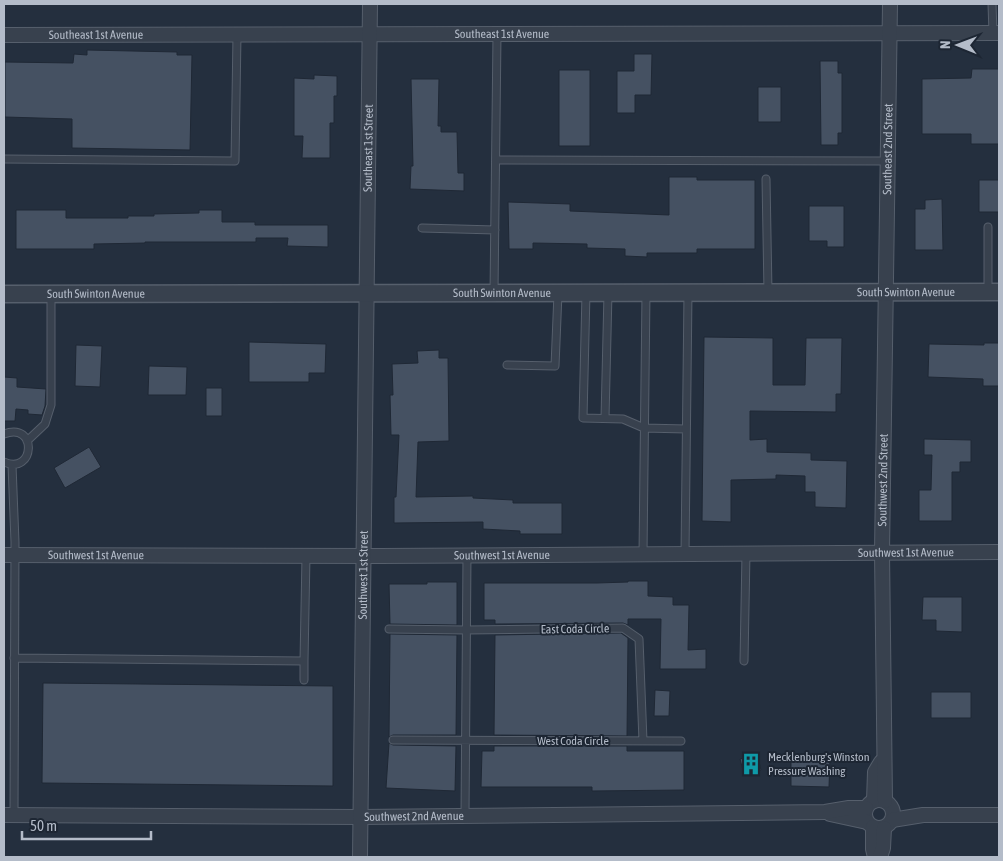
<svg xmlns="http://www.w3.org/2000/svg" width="1003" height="861" viewBox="0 0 1003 861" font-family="'Asap Condensed',sans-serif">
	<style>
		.building { fill: #455162; stroke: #1f2835 }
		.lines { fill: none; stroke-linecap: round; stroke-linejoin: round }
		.service-casing { stroke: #565f6c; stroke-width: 9 }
		.minor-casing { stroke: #565f6c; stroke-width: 16 }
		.tertiary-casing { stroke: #565f6c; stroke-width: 19 }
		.service { stroke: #38414e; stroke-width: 7 }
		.minor { stroke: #38414e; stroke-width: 14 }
		.tertiary { stroke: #38414e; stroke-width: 16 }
		.labels { text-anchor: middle; stroke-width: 4; stroke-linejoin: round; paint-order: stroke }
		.street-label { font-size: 12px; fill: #b4bcc9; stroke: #1d2633 }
		.poi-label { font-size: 12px; fill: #b4bcc9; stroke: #1d2633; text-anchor: start }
	</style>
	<rect width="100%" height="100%" fill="#242f3e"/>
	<path class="building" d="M87,50L177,52V55H192L190,150L72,148V119L5,117V62L73,63L74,54L87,55Z
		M634,54H652L651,95H635V113H617V71H634Z
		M820,61H838V73H842V133H838V145H821Z
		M972,69H999V144H971V134H922V79L971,78Z
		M559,70H590V146H559Z
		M314,75L337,76V96H334V123H330V158H302L303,136H294V78L314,79Z
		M411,79H439L438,126H441V132H457L458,173H464V191L410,189L411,166H413Z
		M758,87H781V122H758Z
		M669,177H697V180H755V249H697V253H647V257L625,256V249L587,248V244L533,243V249H509L508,202L570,204V211L669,215Z
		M979,180H999V212H979Z
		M942,199L943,250H915V209H925V200Z
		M809,206H844V247H827V241H809Z
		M16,210H66V218H128V216H154V214L199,213V210H222V222H255V225H328V247L287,246L288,238H256V242H145V243L94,244V249H16Z
		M704,337L773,338V385H805L806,338H842L841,394H836V412L750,411V440L767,439V452L811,453V460L847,461L846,508L815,507V492H805V476L776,475V479L731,480V522L702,521Z
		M249,342L326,344L325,373H309V382H249Z
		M984,343H999V386H983V379L928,377L929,344L984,345Z
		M76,345L102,346L100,387L75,386Z
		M439,350V358H448L449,441L418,442L416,497L473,496V498L513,500V503H562V534H520V531L483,529V522L394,523V497H396L399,435H391L390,395H393L392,364L418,363L417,351Z
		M149,366L187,367L186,395H148Z
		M4,377L17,378V387L46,389L45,406L42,415L28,414V410L16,409L15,421H4Z
		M206,388H222V416H206Z
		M924,439L971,440V462H960V472H952V521H919V490H931L932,455H924Z
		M89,447L101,467L65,488L54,468Z
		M628,581H648V596L673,597V605H689L688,650L706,649V669H660L661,619H628V625L623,623L495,624V620H484V583H597L628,582Z
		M427,582H457V625L390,624L389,584H427Z
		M923,597H962V632L936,631V620H922Z
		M621,633L628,638L627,736L494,735L495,635Z
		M390,634L457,635L456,735H393L389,737Z
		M43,683L333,686V786L42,783Z
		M655,690L670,691L669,716H654Z
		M931,692H971V718H931Z
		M389,743L393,745L456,746L455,791L386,788Z
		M494,746H627V751H684V790L592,791V787H481L482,751H494Z
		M757,754L761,770L744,774L740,759Z
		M791,759H830L829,787L791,786Z"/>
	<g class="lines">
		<g class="service-casing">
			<path id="service" d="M992,4L993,33
				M4,159L235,161L237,35
				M496,160L888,161
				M766,179L768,292
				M422,228L495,230
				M988,292V227
				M494,293L497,35
				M586,293L583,418L623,419L644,428L686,429
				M507,365L555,366L558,293
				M605,418L608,293
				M4,434C38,421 35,476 4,462
				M27,441L45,424L51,405V294
				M12,465L15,542L14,815
				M643,554L646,293
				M685,554L688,293
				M389,629L466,630L623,628L639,639L643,741
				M14,658L304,661L306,556
				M744,661L746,553
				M304,680V661
				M393,740L681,741
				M465,816L467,555"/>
		</g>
		<g class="minor-casing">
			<g id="minor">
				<path id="s1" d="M4,35L999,33"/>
				<path id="s2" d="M4,555L380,556L999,552"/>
				<circle cx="879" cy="814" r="14"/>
				<path d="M874,801L875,772L881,762"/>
				<path id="s3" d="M885,801L882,552L890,4"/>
				<path d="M830,814L867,822"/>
				<path id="s4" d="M4,815L360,817L825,812L849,808H866"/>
				<path d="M892,820L923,815H999"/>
				<path d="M873,827V849L875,857"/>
				<path id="s5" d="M360,857L370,4"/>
				<path d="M880,857L883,848L884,828"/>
			</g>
		</g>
		<g class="tertiary-casing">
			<g id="tertiary">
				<path id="s6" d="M4,294L999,292"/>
			</g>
		</g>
		<use href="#service" class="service"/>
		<use href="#minor" class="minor"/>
		<use href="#tertiary" class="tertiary"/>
	</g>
	<defs>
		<g id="building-bare" transform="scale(1.725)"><path d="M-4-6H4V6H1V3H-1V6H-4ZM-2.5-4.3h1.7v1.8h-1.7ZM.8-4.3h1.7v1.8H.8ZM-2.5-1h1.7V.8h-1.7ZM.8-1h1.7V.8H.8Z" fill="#0f9aa8" stroke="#1d2633" stroke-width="2.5" paint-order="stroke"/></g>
	</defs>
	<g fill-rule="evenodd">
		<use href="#building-bare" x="751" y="764"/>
	</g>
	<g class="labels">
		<g class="street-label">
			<text dy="4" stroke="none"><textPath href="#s1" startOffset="92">Southeast 1st Avenue</textPath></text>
			<text dy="4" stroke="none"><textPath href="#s1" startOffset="498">Southeast 1st Avenue</textPath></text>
			<text dy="4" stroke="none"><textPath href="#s5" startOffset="709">Southeast 1st Street</textPath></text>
			<text dy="4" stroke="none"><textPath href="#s3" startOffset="652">Southeast 2nd Street</textPath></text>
			<text dy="4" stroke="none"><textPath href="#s6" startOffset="902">South Swinton Avenue</textPath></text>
			<text dy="4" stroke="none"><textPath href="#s6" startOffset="498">South Swinton Avenue</textPath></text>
			<text dy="4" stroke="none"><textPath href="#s6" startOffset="92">South Swinton Avenue</textPath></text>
			<text dy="4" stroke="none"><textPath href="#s3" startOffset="321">Southwest 2nd Street</textPath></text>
			<text dy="4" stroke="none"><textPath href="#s2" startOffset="902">Southwest 1st Avenue</textPath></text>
			<text dy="4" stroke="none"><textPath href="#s2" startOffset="498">Southwest 1st Avenue</textPath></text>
			<text dy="4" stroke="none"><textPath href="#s2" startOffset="92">Southwest 1st Avenue</textPath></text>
			<text dy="4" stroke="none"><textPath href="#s5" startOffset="282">Southwest 1st Street</textPath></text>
			<text transform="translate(575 629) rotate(-1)" y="4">East Coda Circle</text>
			<text x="573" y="745">West Coda Circle</text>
			<text dy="4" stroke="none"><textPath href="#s4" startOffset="410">Southwest 2nd Avenue</textPath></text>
		</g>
		<g class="poi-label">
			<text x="768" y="761">Mecklenburg's Winston<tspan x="768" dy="14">Pressure Washing</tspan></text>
		</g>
	</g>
	<rect width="1003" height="861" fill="none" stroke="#b4bcc9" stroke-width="10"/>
	<g transform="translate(958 45) rotate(271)" stroke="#1d2633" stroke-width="4" paint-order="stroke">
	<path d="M0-4L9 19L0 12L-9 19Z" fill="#b4bcc9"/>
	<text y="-8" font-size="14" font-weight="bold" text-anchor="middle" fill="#b4bcc9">N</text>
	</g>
	<path d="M22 831v8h129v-8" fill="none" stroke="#b4bcc9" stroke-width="2.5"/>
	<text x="30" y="831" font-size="15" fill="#b4bcc9" stroke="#1d2633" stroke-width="4" paint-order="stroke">50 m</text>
</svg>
